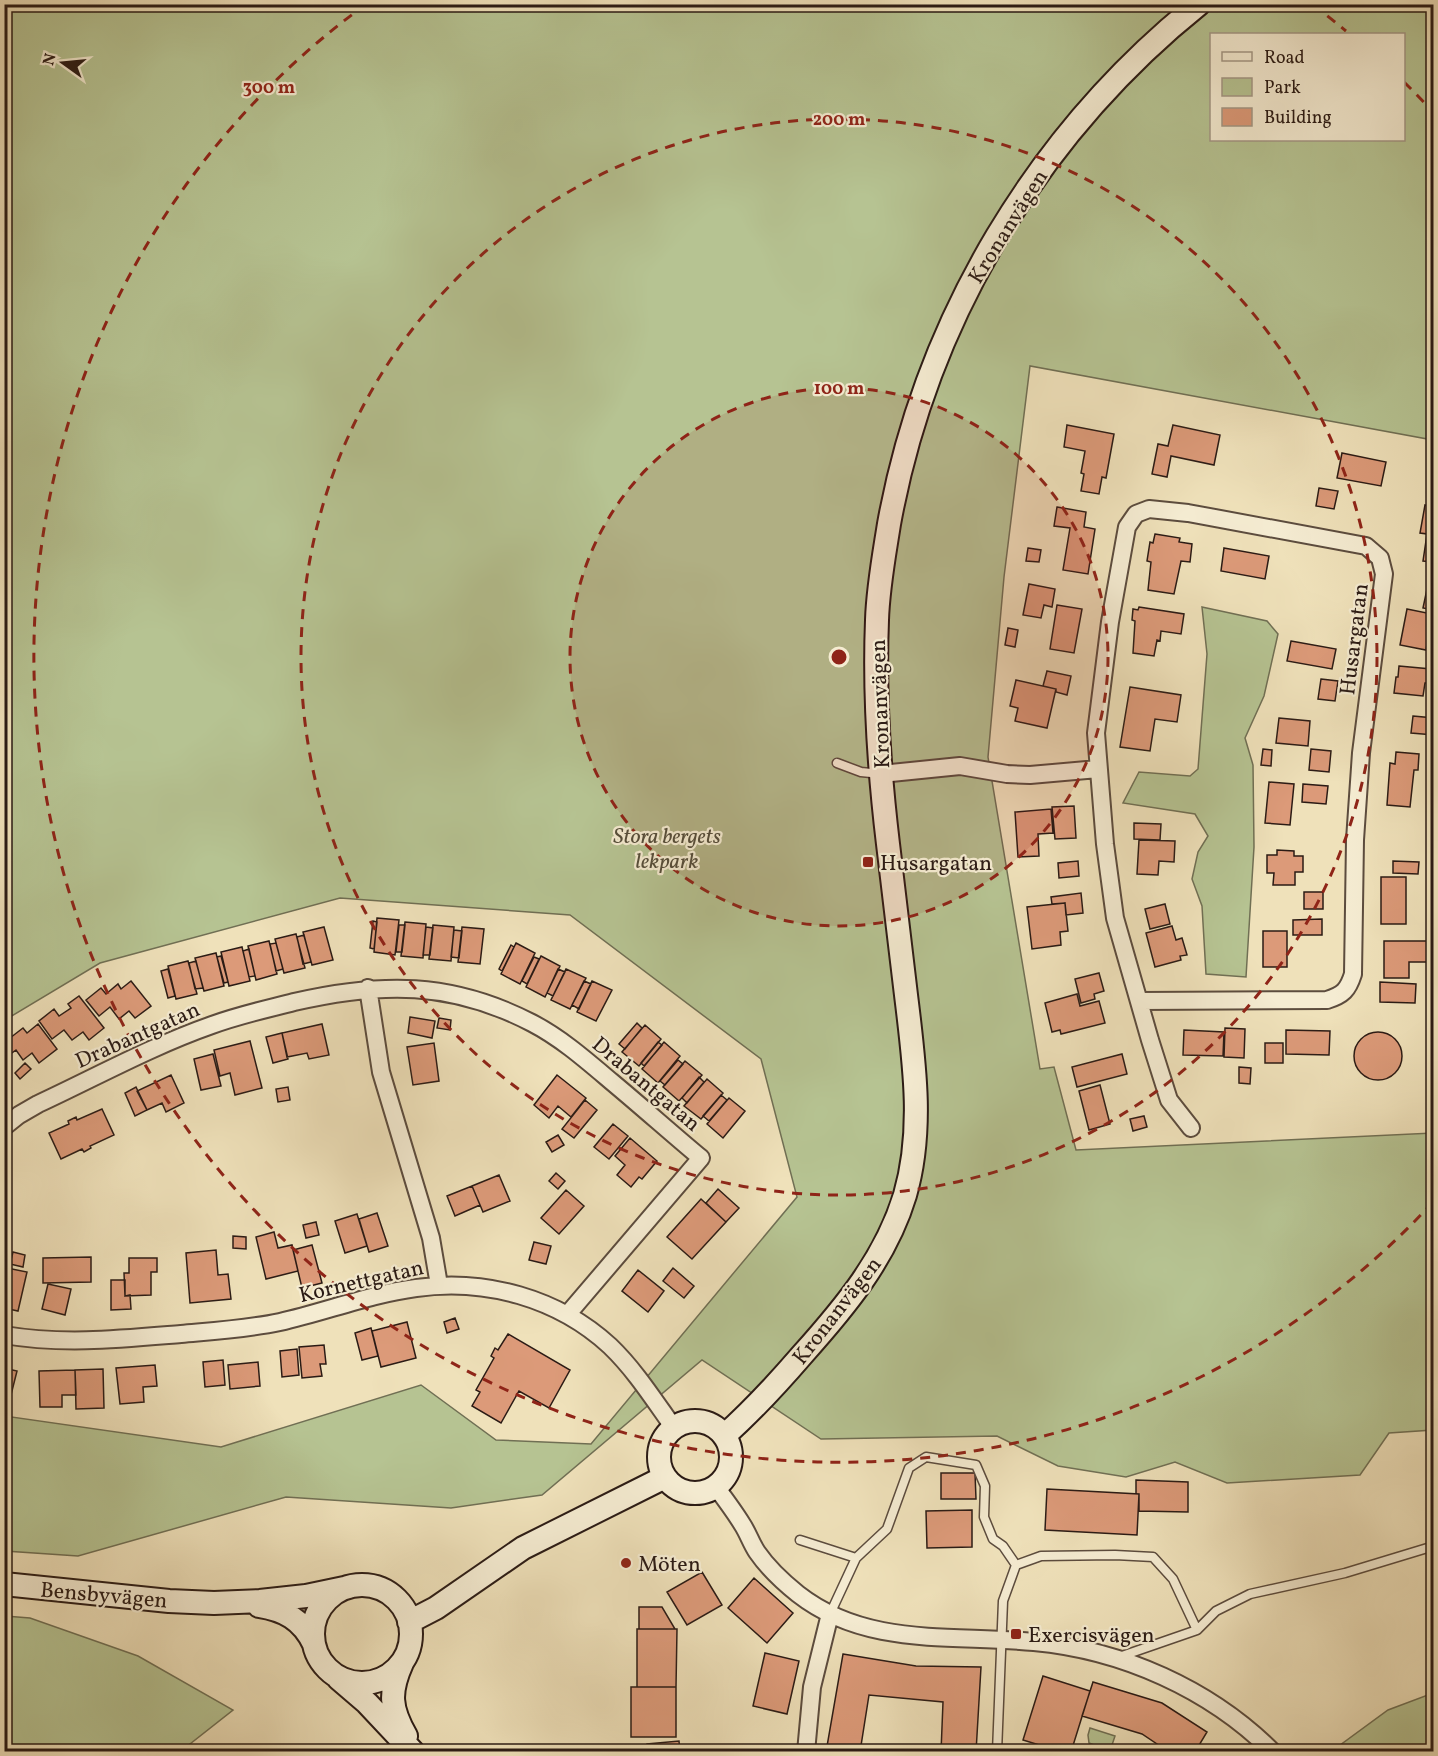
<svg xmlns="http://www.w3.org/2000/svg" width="1438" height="1756" viewBox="0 0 1438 1756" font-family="Vollkorn,serif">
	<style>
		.green { fill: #b6c392; stroke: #706f54; stroke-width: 1.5; fill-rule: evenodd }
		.building { fill: #dc9a79; stroke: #2b1b15; stroke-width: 1.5 }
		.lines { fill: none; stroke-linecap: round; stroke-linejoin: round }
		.lane-casing { stroke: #5c4c3e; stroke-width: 11 }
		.street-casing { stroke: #5c4c3e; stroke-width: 20 }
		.secondary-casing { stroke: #2b1b15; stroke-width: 26 }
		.lane { stroke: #f5ecd2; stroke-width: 8 }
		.street { stroke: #f5ecd2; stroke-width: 16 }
		.secondary { stroke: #f5ecd2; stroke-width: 22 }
		.ring { fill: none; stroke: #8f2418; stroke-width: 3; stroke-dasharray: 10 8 }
		.poi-dot { fill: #8f2418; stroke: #f5ecd2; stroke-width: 2 }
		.labels { text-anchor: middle; stroke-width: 4.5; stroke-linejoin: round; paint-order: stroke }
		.street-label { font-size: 22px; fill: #2b1b15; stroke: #f5ecd2 }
		.park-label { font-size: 22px; font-style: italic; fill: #554d3a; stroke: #f5ecd2 }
		.poi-label { font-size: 22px; fill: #2b1b15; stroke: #f5ecd2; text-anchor: start }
		.centre { fill: #8f2418; stroke: #f5ecd2; stroke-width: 3 }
		.ring-label { font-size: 18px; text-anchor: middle; font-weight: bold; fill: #8f2418; stroke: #f5ecd2; stroke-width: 4.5; stroke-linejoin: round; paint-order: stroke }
	</style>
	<rect width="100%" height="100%" fill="#efe1ba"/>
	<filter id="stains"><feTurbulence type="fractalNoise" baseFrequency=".00333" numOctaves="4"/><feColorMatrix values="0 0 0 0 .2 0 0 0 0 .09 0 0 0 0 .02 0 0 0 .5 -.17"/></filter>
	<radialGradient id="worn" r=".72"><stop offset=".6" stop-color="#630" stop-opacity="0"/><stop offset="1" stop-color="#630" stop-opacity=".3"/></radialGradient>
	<path class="green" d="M4,5H1433V440L1030,366L1004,577L988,757L1040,1069L1054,1067L1076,1150L1433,1133V1430L1389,1433L1360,1475L1227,1483L1175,1462L1126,1477L1058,1466L997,1436L821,1439L702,1360L542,1495L451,1508L286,1497L78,1556L5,1551V1416L221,1447L421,1385L496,1440L591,1444L797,1197L761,1059L570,915L340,898L100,963L5,1020ZM1212,34H1404V140H1212Z
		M1202,607L1267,621L1278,634L1264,696L1245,738L1253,765L1254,847L1246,977L1206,974L1202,906L1192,879L1198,852L1208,836L1195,814L1123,803L1139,772L1190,776L1198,769L1207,654Z
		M5,1616L30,1618L138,1656L233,1710L181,1751H5Z
		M1433,1693V1751H1332L1388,1710Z
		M1090,1728L1115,1736L1110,1751L1089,1743L1088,1735Z"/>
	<path class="building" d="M1067,425L1114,434L1106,478L1102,477L1099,494L1081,491L1084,474L1081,473L1085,451L1064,447Z
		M1173,425L1220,435L1214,465L1171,456L1167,477L1152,474L1158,444L1168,446Z
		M1342,453L1386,462L1381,486L1337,478Z
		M1319,488L1338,491L1334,509L1316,506Z
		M1425,505L1434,507V562L1423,561L1427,534L1420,533Z
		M1057,507L1086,512L1084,527L1095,529L1088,574L1063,570L1070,528L1054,526Z
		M1155,534L1180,538L1179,542L1192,544L1190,562L1181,561L1174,594L1148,590L1151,562L1147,561L1150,542L1153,543Z
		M1028,548L1041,550L1039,562L1026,561Z
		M1224,548L1269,556L1265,579L1221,571Z
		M1029,584L1055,589L1052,607L1044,605L1041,618L1023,615Z
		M1427,589L1434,590V610L1423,608Z
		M1057,605L1082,609L1074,653L1050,649Z
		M1139,607L1184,614L1181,634L1161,631L1160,641L1157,640L1154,656L1133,653L1135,621L1132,620L1133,609L1138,610Z
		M1407,609L1432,614L1426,650L1400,645Z
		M1008,628L1018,630L1015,647L1005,645Z
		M1291,641L1336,649L1332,669L1287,661Z
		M1399,666L1431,669L1430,683H1425L1423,696L1394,693L1396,677H1398Z
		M1047,671L1071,676L1067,695L1056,692V689L1043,686Z
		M1321,679L1338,681L1335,701L1318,699Z
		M1016,680L1056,689L1047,728L1015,721L1018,708L1010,706Z
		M1130,687L1181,695L1177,722L1155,719L1150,751L1120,747Z
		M1413,716L1434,718V735L1411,733Z
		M1279,718L1310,721L1308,746L1276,743Z
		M1263,749L1272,750L1271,766L1261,765Z
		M1311,749L1331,751L1329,772L1309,770Z
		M1396,752L1419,754L1418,770H1414L1410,807L1387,805L1390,763L1395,764Z
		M1269,782L1294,784L1290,825L1265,823Z
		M1303,784L1328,786L1326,804L1302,802Z
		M1074,806L1076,838L1055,839L1052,807Z
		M1051,809L1053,833L1038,834L1039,856L1018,857L1015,812Z
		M1134,823L1161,824L1160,840L1134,839Z
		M1139,840L1175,841L1174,862L1159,861L1158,875L1137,874Z
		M1277,850L1294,851V856H1303V872H1295V885H1273L1274,873H1267V855H1277Z
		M1078,861L1079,876L1059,878L1058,863Z
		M1393,861L1419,862L1418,874L1393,873Z
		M1381,877H1406V924H1381Z
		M1304,892H1323V909H1304Z
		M1081,893L1083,913L1066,915L1065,903L1052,904L1051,897Z
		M1065,903L1068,931L1060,932L1061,945L1032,949L1027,907Z
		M1165,904L1170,924L1150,929L1145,909Z
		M377,918L399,920L395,955L374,952Z
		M1322,919V935H1293V920Z
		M373,921L377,922L374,949L370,948Z
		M405,922L426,924L423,958L401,956Z
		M399,925H405L402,952H396Z
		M433,925L454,927L451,961L429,959Z
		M1172,926L1176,940L1182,938L1187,955L1180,956L1181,960L1155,967L1146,933Z
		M324,927L333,960L312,965L303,932Z
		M426,927L433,928L430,955H423Z
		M462,927L484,929L480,964L458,962Z
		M454,930L462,931L459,958L451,957Z
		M1263,931H1287V967H1263Z
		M296,934L305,968L284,973L275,939Z
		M304,935L311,962L303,964L297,937Z
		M269,941L277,974L256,980L248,946Z
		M1384,941H1432L1431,962H1409V978H1384Z
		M276,943L283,969L276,971L270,944Z
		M516,943L535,953L520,984L501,974Z
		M511,945L514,947L502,971L499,969Z
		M242,947L250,981L229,986L221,952Z
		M249,949L255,976L249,977L243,951Z
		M216,953L224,986L204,991L195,958Z
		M221,956L228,982L224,983L217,957Z
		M541,956L560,966L545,997L526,987Z
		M534,957L539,959L527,984L522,981Z
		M188,961L197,994L176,999L168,966Z
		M196,961L203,988L195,989L189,963Z
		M168,969L175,996L168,998L161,971Z
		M558,969L565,972L553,996L547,993Z
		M566,969L586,978L570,1009L551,1000Z
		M1099,973L1104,991L1094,994L1095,999L1081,1003L1075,979Z
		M131,981L151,1006L135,1018L129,1011L119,1019L110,1007L99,1016L86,1000L101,988L106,994L118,984L121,989Z
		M584,981L591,984L579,1009L572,1005Z
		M592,981L612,990L596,1021L577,1012Z
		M1380,982L1416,984L1415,1003L1380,1002Z
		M1077,994L1080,1006L1099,1001L1105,1023L1061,1034L1060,1030L1052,1032L1045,1003Z
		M79,996L104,1028L89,1040L83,1032L72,1040L64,1030L52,1039L39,1021L54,1009L59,1016L71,1008L68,1004Z
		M410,1017L435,1021L432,1038L408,1033Z
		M439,1018L451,1020L450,1030L437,1028Z
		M637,1023L642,1028L625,1049L619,1044Z
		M38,1024L57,1049L39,1063L32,1053L23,1060L16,1050L9,1055L4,1050V1035L7,1033L10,1038L23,1028L27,1033Z
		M322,1024L329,1055L309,1059L307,1053L287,1057L282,1033Z
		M645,1025L661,1039L639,1066L622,1052Z
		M1225,1028L1245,1029L1244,1058L1224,1057Z
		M1184,1030L1224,1032L1223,1056L1183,1055Z
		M1286,1030L1330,1031L1329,1055L1286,1054Z
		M1354 1056a24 24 0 1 1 48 0a24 24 0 1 1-48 0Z
		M282,1033L288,1059L273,1063L266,1037Z
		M250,1041L262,1088L235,1095L230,1073L220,1076L214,1050Z
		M658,1042L662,1045L644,1066L641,1063Z
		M664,1042L680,1056L658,1083L642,1069Z
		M434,1043L439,1081L413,1085L407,1047Z
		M1265,1043H1283V1063H1265Z
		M213,1054L221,1086L201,1090L194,1059Z
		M1122,1054L1127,1074L1077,1087L1072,1067Z
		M678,1060L683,1064L665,1085L660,1081Z
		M685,1061L702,1075L679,1101L663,1087Z
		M25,1063L31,1069L20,1079L15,1073Z
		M1239,1067L1251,1068L1250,1084L1239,1083Z
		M171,1075L184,1103L166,1112L162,1103L147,1110L137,1091Z
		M557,1075L586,1098L571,1117L558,1106L549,1118L534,1105Z
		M699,1077L704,1082L687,1103L682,1098Z
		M707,1079L723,1093L701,1119L684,1106Z
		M1100,1085L1110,1124L1089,1130L1079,1091Z
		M136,1087L147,1110L135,1116L125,1093Z
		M288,1087L290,1100L278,1102L276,1089Z
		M721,1095L727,1100L709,1121L703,1116Z
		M729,1098L745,1111L723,1138L707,1124Z
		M585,1100L597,1110L574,1138L562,1129Z
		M102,1109L114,1135L90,1146L91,1148L84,1152L82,1149L61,1159L49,1133L69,1124L68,1121L76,1117L77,1120Z
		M1144,1116L1147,1127L1133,1131L1130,1119Z
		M613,1124L628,1136L609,1159L594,1147Z
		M558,1135L564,1145L552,1152L546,1142Z
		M630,1138L657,1161L642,1179L639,1177L631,1187L617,1175L625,1165L615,1156Z
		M556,1173L565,1181L558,1189L549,1181Z
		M499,1175L510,1201L483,1212L472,1186Z
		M472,1186L480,1205L455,1216L447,1196Z
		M718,1189L739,1208L726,1222L706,1203Z
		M566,1190L584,1206L559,1234L541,1218Z
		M701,1199L726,1222L692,1259L667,1237Z
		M377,1213L388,1246L369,1252L359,1219Z
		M357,1214L367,1246L345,1253L335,1221Z
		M316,1222L319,1235L306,1238L303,1225Z
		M274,1232L278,1248L292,1245L298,1271L266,1279L256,1237Z
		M233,1236L246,1237V1249L233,1248Z
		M534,1242L551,1246L546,1264L529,1260Z
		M312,1245L322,1283L302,1288L293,1250Z
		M216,1250L218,1275L228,1274L231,1299L190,1303L186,1253Z
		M13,1252L25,1255L23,1267L10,1264Z
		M91,1257V1282L43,1283V1258Z
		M129,1258H157V1272H151V1295L125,1296L124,1273H129Z
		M7,1268L27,1272L18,1311L4,1308V1277Z
		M673,1268L694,1286L684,1298L663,1281Z
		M638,1270L664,1291L648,1312L622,1291Z
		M111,1280H125V1296L130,1295L131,1309L111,1310Z
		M48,1284L71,1289L65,1315L42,1309Z
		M455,1318L459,1329L447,1333L444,1322Z
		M407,1322L416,1358L381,1367L372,1331Z
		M371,1328L378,1356L362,1360L355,1333Z
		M508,1334L570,1370L549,1408L519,1391L501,1423L472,1406L480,1392L476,1390L494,1358L491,1356L495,1348L498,1350Z
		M324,1345L326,1364H320L322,1376L302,1378L299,1347Z
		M297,1349L299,1375L282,1377L280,1351Z
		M223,1360L225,1385L205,1387L203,1362Z
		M258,1362L260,1386L230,1389L228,1365Z
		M155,1365L157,1386L143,1387L144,1402L120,1404L116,1368Z
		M4,1368L17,1371L10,1399L4,1398Z
		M103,1369L104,1408L76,1409L75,1370Z
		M75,1370L76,1395H62V1407H40L39,1371Z
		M941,1473H975L976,1499H941Z
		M1136,1480L1188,1482V1512L1139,1511V1494H1136Z
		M1047,1489L1139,1494L1137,1535L1045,1530Z
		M972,1510V1547L927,1548L926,1511Z
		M702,1572L722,1605L687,1625L667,1592Z
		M754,1578L793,1613L767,1643L728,1608Z
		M639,1607H662L675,1629H639Z
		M637,1629H677L676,1687H637Z
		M765,1653L799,1661L787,1714L753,1706Z
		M843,1654L916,1666L981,1667L976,1752H941L943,1702L869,1695L860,1752H826Z
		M1043,1676L1090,1691L1071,1752H1062L1023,1740Z
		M1093,1682L1162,1703L1207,1732L1195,1752H1169L1142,1734L1082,1716Z
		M631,1687H676V1737H631Z
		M679,1741L680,1752H647V1744Z"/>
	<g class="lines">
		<g class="lane-casing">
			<path id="lane" d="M837,763L861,772L881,774
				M800,1540L856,1558
				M830,1614L856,1558L887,1529L909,1468L926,1457L976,1465L985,1486L984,1517L993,1539L1003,1546L1016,1565
				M1119,1657L1197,1630L1216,1611L1250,1594L1345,1573L1434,1546
				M997,1752L1003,1601L1016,1565L1041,1556L1115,1555L1153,1557L1173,1579L1197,1630"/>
		</g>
		<g class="street-casing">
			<path id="street" d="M881,774L960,766L1007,774L1030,775L1098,769
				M368,988L381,1072L431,1238L439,1285
				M1140,1001L1327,1000C1343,995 1348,990 1353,974L1355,840L1361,753L1384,574L1380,558L1366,546L1188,513L1149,509L1136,514L1127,527L1110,622L1096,733L1105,844L1115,918L1150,1040L1169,1100L1191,1128
				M4,1127L19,1115L38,1104C96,1077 152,1046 212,1025C239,1015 267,1009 294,1002C381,982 451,981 532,1023C561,1038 586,1060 612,1082C642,1107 671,1133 701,1158L567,1315
				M4,1335C64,1345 121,1339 181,1334C214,1331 247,1329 280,1322C325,1312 370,1294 416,1288C485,1278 558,1298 610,1346C635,1370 654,1400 674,1428
				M716,1487C725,1499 734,1511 742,1524C748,1533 751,1543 757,1552C768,1568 783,1582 798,1594C867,1648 953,1634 1034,1642C1122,1650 1210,1689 1273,1752
				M806,1752L812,1687L830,1614"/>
		</g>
		<g class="secondary-casing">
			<path id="secondary" d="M659 1457a36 36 0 1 1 72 0a36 36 0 1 1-72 0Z
				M724,1436C752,1411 777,1384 802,1355C845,1307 886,1258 905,1195C924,1130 914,1061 906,995C900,945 894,894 888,844C879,769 874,695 877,620C878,587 884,556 889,524C926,320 1037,134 1199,4
				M4,1584L169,1601L214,1603L260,1601L306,1596L349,1587
				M313 1634a49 49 0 1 1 98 0a49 49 0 1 1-98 0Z
				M259,1606C284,1610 302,1619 314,1644
				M409,1622L436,1608L523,1548L665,1477
				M402,1663C389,1692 390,1708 406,1736
				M339,1679L367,1703L413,1752"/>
		</g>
		<use href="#lane" class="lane"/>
		<use href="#street" class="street"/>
		<use href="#secondary" class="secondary"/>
	</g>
	<circle cx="839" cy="657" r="269" fill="#8f2418" fill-opacity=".12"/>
	<g class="ring">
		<circle cx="839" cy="657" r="269"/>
		<circle cx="839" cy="657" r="538"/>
		<path d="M1433 1202A806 806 0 1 1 365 5M1313 5A806 806 0 0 1 1346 31M1404 82A806 806 0 0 1 1433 112"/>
	</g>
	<g class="poi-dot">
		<rect x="862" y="856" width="12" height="12" rx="3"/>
		<circle cx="626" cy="1563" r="6"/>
		<rect x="1010" y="1628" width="12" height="12" rx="3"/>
	</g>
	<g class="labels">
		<g class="street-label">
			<text transform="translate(1007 226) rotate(-58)" y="8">Kronanvägen</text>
			<text transform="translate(1353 639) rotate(-83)" y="8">Husargatan</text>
			<text transform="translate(879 704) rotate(-92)" y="8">Kronanvägen</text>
			<text transform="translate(137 1034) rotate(-24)" y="8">Drabantgatan</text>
			<text transform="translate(647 1083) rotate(40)" y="8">Drabantgatan</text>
			<text transform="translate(361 1280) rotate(-13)" y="8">Kornettgatan</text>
			<text transform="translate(836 1310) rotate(-52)" y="8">Kronanvägen</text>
			<text transform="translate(104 1594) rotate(5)" y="8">Bensbyvägen</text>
		</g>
		<g class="park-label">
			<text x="667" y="843">Stora bergets<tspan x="667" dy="25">lekpark</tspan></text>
		</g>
		<g class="poi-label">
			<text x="880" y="870">Husargatan</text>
			<text x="638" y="1571">Möten</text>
			<text x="1028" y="1642">Exercisvägen</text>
		</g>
	</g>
	<circle cx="839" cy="657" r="9" class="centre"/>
	<g class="ring-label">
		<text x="269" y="93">300 m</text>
		<text x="839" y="125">200 m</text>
		<text x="839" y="394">100 m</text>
	</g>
	<rect width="1438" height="1756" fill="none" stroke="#efe1ba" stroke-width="24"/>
	<rect x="6" y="6" width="1426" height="1744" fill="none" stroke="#2b1b15" stroke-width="3"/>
	<rect x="12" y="12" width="1414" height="1732" fill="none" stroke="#2b1b15" stroke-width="1.5"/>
	<rect x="1210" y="33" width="195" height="108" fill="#f5ecd2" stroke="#a49886" stroke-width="1.5"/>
	<rect x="1222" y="52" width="30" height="9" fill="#f5ecd2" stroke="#a49886" stroke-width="1.5"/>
	<text x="1264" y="63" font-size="18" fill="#2b1b15">Road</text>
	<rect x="1222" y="78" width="30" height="18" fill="#b6c392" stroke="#a49886" stroke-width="1.5"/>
	<text x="1264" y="93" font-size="18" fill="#2b1b15">Park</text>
	<rect x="1222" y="108" width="30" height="18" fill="#dc9a79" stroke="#a49886" stroke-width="1.5"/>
	<text x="1264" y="123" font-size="18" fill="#2b1b15">Building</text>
	<g transform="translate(63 63) rotate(285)" stroke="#f5ecd2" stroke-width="4.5" paint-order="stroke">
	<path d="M0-4.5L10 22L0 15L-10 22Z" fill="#2b1b15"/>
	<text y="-9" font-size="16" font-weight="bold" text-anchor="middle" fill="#2b1b15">N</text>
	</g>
	<rect width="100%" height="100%" filter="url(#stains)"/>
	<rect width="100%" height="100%" fill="url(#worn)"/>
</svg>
